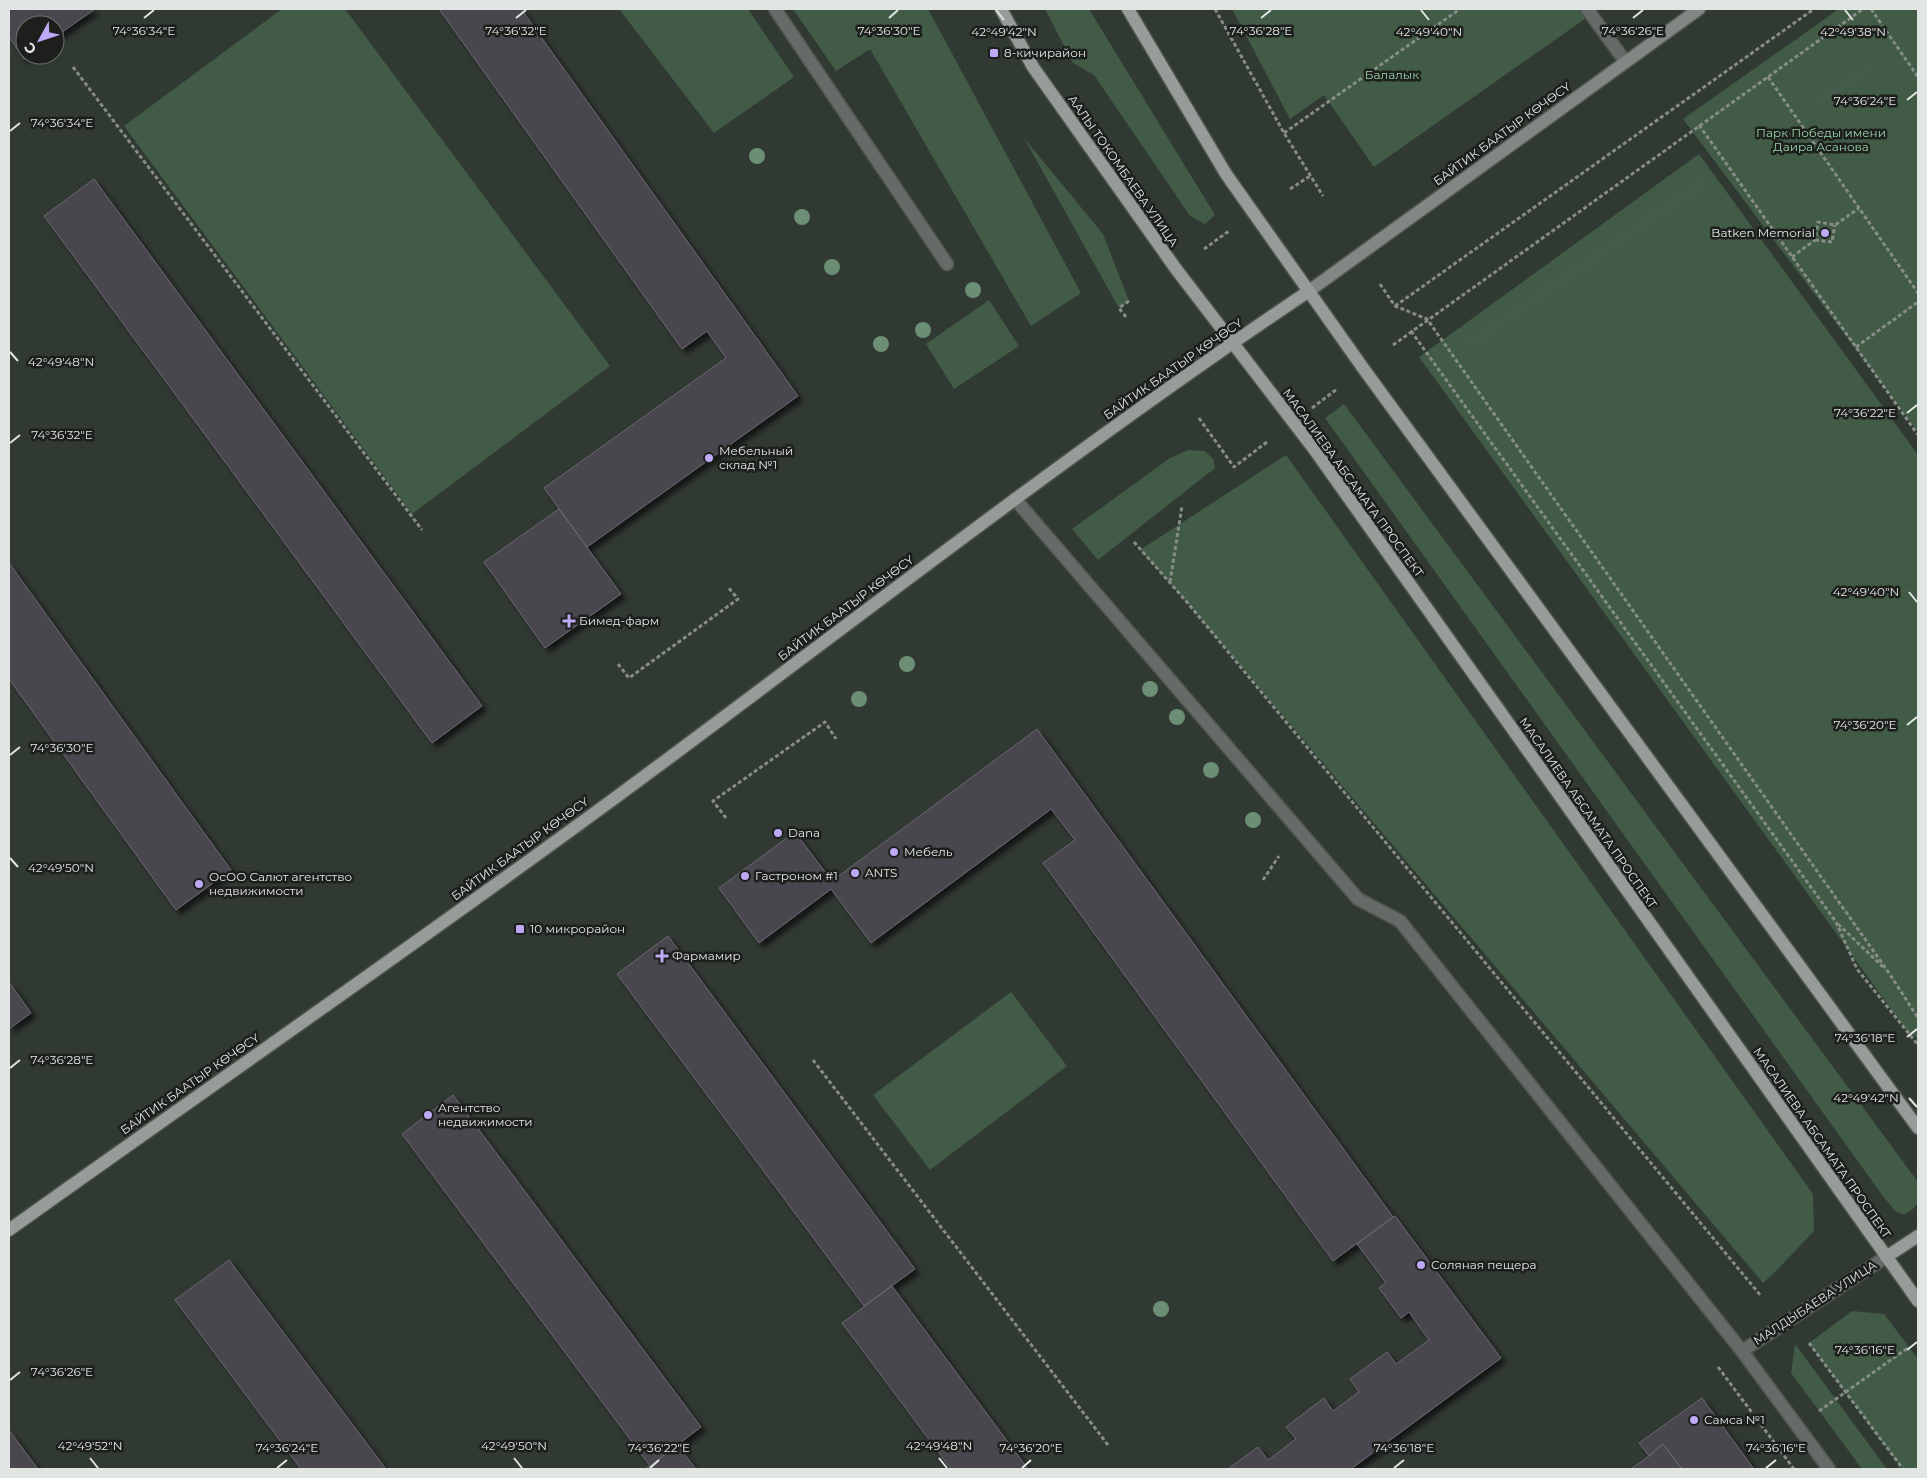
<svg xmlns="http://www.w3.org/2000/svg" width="1927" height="1478" viewBox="0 0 1927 1478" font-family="Montserrat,sans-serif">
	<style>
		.green { fill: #415b47 }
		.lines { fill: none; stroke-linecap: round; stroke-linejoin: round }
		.stream { stroke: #455b4c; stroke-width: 10 }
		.building { fill: #48464e; stroke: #6a6871; filter: url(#shadow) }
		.service-casing { stroke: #4d554f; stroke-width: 15 }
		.minor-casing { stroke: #4d554f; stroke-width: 15 }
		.tertiary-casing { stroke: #4d554f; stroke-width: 15 }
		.secondary-casing { stroke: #4d554f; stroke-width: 15 }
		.primary-casing { stroke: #4d554f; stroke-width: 15 }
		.path { stroke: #868c88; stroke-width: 3; stroke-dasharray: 4 2.5; stroke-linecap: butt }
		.service { stroke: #676b68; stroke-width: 12 }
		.minor { stroke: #676b68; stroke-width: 12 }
		.tertiary { stroke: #676b68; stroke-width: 12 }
		.secondary { stroke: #828783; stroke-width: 12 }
		.primary { stroke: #969d98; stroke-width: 12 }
		.tree { fill: #6b8e74 }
		.ticks { fill: none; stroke: #e2e6e3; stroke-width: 2 }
		.poi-dot { fill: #bea9f5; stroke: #1c1f1c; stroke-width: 2 }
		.labels { text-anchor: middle; stroke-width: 5; stroke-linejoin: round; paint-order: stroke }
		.poi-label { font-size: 12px; fill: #e2e6e3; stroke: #1c1f1c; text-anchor: start }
		.park-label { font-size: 12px; fill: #9bd4a9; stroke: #1c1f1c }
		.street-label { font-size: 12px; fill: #e2e6e3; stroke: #1c1f1c }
		.ticks-label { font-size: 12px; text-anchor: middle; fill: #e2e6e3; stroke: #1c1f1c; stroke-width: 5; stroke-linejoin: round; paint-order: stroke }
	</style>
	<defs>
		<filter id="shadow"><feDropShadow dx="4.5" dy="4.5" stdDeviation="2.5" flood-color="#0009"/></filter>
	</defs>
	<rect width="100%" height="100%" fill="#313933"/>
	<path class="green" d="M282,9H345L610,366L412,514L124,126Z
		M619,9H748L794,77L714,133Z
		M793,9H928L1081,293L1031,326L870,49L836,71Z
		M1045,9H1089L1215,215L1205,224L1190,216L1094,75L1073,63Z
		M1232,9H1599L1374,167L1324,95L1290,119Z
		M1839,9H1918V432L1683,119Z
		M1024,138L1103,234L1129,301L1119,308Z
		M1699,154L1918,455V1039L1907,1031L1419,357Z
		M989,300L1019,346L954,389L926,344Z
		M1344,404L1918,1182C1918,1201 1922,1204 1904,1215L1895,1211L1882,1195L1325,418Z
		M1188,450L1205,451L1213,459L1215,468L1098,560L1072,529L1170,458Z
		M1286,455L1813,1194L1814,1231L1778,1269L1763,1283L1186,601L1140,550Z
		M1011,992L1067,1066L930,1170L873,1095Z
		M1852,1311L1884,1314L1918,1359V1469H1902L1809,1343Z
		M1795,1344L1887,1469H1862L1791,1373Z"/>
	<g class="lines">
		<path class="stream" d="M1822,101L1871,67
			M1471,343L1702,183"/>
	</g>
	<path class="building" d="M9,9H95L55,37V25H25V55H30L24,59L9,37Z
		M439,9H521L798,396L587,547L544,488L726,358L707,331L682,349Z
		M94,179L482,706L432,743L44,216Z
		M559,509L621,594L545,648L484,562Z
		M9,563L231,870L176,910L9,679Z
		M1037,729L1393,1217L1333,1261L1043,863L1075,840L1051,809L871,943L831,889L759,943L719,888L795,832L832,881Z
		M668,936L915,1269L864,1306L617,974Z
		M9,982L31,1013L9,1029Z
		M453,1095L701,1427L650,1466L402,1134Z
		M1395,1216L1501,1358L1351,1469H1228L1258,1447L1268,1460L1296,1439L1286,1427L1324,1398L1333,1411L1359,1392L1350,1379L1387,1352L1396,1364L1429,1340L1409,1312L1401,1318L1379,1288L1386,1283L1357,1244Z
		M229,1260L386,1469H301L175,1300Z
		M892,1286L1028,1469H951L842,1323Z
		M1702,1398L1754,1469H1682L1663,1444L1649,1456L1639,1443Z
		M9,1430L38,1469H9Z
		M1663,1444L1682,1469H1631L1649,1456Z
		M677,1445L696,1469H645L650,1466Z"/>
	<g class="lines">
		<g class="service-casing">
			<path id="service" d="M775,9L947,264
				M1587,9L1625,61"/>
		</g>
		<g class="minor-casing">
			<path id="minor" d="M1015,499L1358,899L1400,921L1742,1351"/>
		</g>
		<g class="tertiary-casing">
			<path id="tertiary" d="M1829,1469L1742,1351L1886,1257"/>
		</g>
		<g class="secondary-casing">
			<path id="secondary" d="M1309,291L1699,9"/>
		</g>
		<g class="primary-casing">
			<path id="primary" d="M1001,9L1033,67L1176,269L1314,449L1918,1301
				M1128,9L1226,174L1363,368L1918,1128
				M9,1230C212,1085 418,943 619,795C848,626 1072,450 1309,291
				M1886,1257L1918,1236"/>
		</g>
		<path class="path" d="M1215,9L1284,133L1323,196
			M1871,9L1918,77
			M73,67L422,530
			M1768,77L1918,293
			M1699,125L1918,435
			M1284,133L1460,9
			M1290,189L1310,176
			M1815,240L1832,242L1835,225
			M1204,249L1229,231
			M1792,257L1815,240L1818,222L1835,225L1859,208
			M1380,284L1395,306L1427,319L1889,973L1918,1018
			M1395,306L1814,9
			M1126,317L1119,308L1129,301
			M1411,331L1836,922L1857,969L1918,1045
			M1393,345L1863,9
			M1856,347L1918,302
			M1312,408L1337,389
			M1199,418L1234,467L1267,442
			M1134,542L1186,601L1761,1296
			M1170,582L1182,506
			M618,664L629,678L738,599L728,587
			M726,818L713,801L825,722L836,739
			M1263,880L1279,856
			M1838,924L1883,967
			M813,1060L1108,1445
			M1809,1343L1903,1469
			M1718,1367L1794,1469
			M1819,1411L1909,1347"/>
		<use href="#service" class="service"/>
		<use href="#minor" class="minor"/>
		<use href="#tertiary" class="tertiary"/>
		<use href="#secondary" class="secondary"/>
		<use href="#primary" class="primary"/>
	</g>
	<g class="tree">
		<circle cx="757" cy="156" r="8"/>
		<circle cx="802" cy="217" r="8"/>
		<circle cx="832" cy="267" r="8"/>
		<circle cx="973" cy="290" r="8"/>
		<circle cx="923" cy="330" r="8"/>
		<circle cx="881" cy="344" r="8"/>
		<circle cx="907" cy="664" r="8"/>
		<circle cx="1150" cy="689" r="8"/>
		<circle cx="859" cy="699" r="8"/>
		<circle cx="1177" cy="717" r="8"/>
		<circle cx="1211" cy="770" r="8"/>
		<circle cx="1253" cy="820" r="8"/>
		<circle cx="1161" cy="1309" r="8"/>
	</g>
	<path class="ticks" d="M996,10L1004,20M1421,10L1429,20M1845,10L1853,20M144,18L154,10M516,18L526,10M889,18L898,10M1261,18L1271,10M1633,18L1643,10M1907,100L1917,92M10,131L20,123M10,352L18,361M1907,413L1917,405M10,443L20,435M1909,592L1917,602M1907,725L1917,717M10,755L20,747M10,858L18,867M1907,1037L1917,1029M10,1068L20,1060M1909,1098L1917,1107M1907,1350L1917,1342M10,1380L20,1372M90,1458L98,1468M514,1458L522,1468M939,1458L947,1468M277,1468L287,1460M650,1468L659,1460M1022,1468L1031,1460M1394,1468L1404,1460M1766,1468L1776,1460"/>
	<g class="poi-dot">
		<rect x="989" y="48" width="10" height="10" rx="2.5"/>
		<circle cx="1825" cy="233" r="5"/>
		<circle cx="709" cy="458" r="5"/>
		<path d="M566.5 613.5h5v5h5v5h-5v5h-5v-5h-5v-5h5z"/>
		<circle cx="778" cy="833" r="5"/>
		<circle cx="894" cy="852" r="5"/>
		<circle cx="855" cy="873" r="5"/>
		<circle cx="745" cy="876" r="5"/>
		<circle cx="199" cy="884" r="5"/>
		<rect x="515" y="924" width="10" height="10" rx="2.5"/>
		<path d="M659.5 948.5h5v5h5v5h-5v5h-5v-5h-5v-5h5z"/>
		<circle cx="428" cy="1115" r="5"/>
		<circle cx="1421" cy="1265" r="5"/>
		<circle cx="1694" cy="1420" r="5"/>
	</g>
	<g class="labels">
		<g class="poi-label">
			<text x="1004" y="57">8-кичирайон</text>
			<text x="1815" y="237" text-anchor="end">Batken Memorial</text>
			<text x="719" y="455">Мебельный<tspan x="719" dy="14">склад №1</tspan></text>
			<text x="579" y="625">Бимед-фарм</text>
			<text x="788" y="837">Dana</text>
			<text x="904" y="856">Мебель</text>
			<text x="865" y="877">ANTS</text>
			<text x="755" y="880">Гастроном #1</text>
			<text x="209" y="881">ОсОО Салют агентство<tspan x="209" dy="14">недвижимости</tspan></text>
			<text x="530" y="933">10 микрорайон</text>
			<text x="672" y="960">Фармамир</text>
			<text x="438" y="1112">Агентство<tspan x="438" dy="14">недвижимости</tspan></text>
			<text x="1431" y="1269">Соляная пещера</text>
			<text x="1704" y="1424">Самса №1</text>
		</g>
		<g class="park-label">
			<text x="1392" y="79">Балалык</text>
			<text x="1821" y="137">Парк Победы имени<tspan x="1821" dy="14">Даира Асанова</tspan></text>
		</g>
		<g class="street-label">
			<text transform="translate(1502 134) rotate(-36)" y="4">БАЙТИК БААТЫР КӨЧӨСҮ</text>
			<text transform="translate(1123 171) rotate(55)" y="4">ААЛЫ ТОКОМБАЕВА УЛИЦА</text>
			<text transform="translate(1173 369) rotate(-35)" y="4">БАЙТИК БААТЫР КӨЧӨСҮ</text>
			<text transform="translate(1353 483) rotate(54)" y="4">МАСАЛИЕВА АБСАМАТА ПРОСПЕКТ</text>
			<text transform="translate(846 608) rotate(-37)" y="4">БАЙТИК БААТЫР КӨЧӨСҮ</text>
			<text transform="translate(1588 813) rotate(55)" y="4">МАСАЛИЕВА АБСАМАТА ПРОСПЕКТ</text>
			<text transform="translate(520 849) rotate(-36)" y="4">БАЙТИК БААТЫР КӨЧӨСҮ</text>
			<text transform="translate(190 1084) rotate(-35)" y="4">БАЙТИК БААТЫР КӨЧӨСҮ</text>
			<text transform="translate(1822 1143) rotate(55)" y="4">МАСАЛИЕВА АБСАМАТА ПРОСПЕКТ</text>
			<text transform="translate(1815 1303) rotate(-33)" y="4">МАЛДЫБАЕВА УЛИЦА</text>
		</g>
	</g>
	<g class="ticks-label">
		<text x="144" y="35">74°36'34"E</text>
		<text x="516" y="35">74°36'32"E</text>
		<text x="889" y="35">74°36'30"E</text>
		<text x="1261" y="35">74°36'28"E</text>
		<text x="1633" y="35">74°36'26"E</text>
		<text x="1004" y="36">42°49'42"N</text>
		<text x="1429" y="36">42°49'40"N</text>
		<text x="1853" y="36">42°49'38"N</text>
		<text x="1865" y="105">74°36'24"E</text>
		<text x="62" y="127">74°36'34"E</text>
		<text x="61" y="366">42°49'48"N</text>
		<text x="1865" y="417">74°36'22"E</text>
		<text x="62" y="439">74°36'32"E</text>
		<text x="1866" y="596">42°49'40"N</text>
		<text x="1865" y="729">74°36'20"E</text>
		<text x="62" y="752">74°36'30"E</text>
		<text x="61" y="872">42°49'50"N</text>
		<text x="1865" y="1042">74°36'18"E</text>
		<text x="62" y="1064">74°36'28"E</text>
		<text x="1866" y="1102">42°49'42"N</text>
		<text x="1865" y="1354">74°36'16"E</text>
		<text x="62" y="1376">74°36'26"E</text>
		<text x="90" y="1450">42°49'52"N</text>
		<text x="514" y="1450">42°49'50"N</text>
		<text x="939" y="1450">42°49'48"N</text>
		<text x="287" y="1452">74°36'24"E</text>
		<text x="659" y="1452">74°36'22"E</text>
		<text x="1031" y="1452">74°36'20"E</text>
		<text x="1404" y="1452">74°36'18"E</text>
		<text x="1776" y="1452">74°36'16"E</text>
	</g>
	<rect width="1927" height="1478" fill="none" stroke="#e2e6e3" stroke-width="20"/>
	<g transform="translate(40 40) rotate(230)"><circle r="24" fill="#1c1f1c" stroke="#6b6f6c"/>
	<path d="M0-4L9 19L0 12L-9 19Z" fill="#bea9f5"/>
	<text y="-8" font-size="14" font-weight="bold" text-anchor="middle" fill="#e2e6e3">С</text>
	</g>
</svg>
